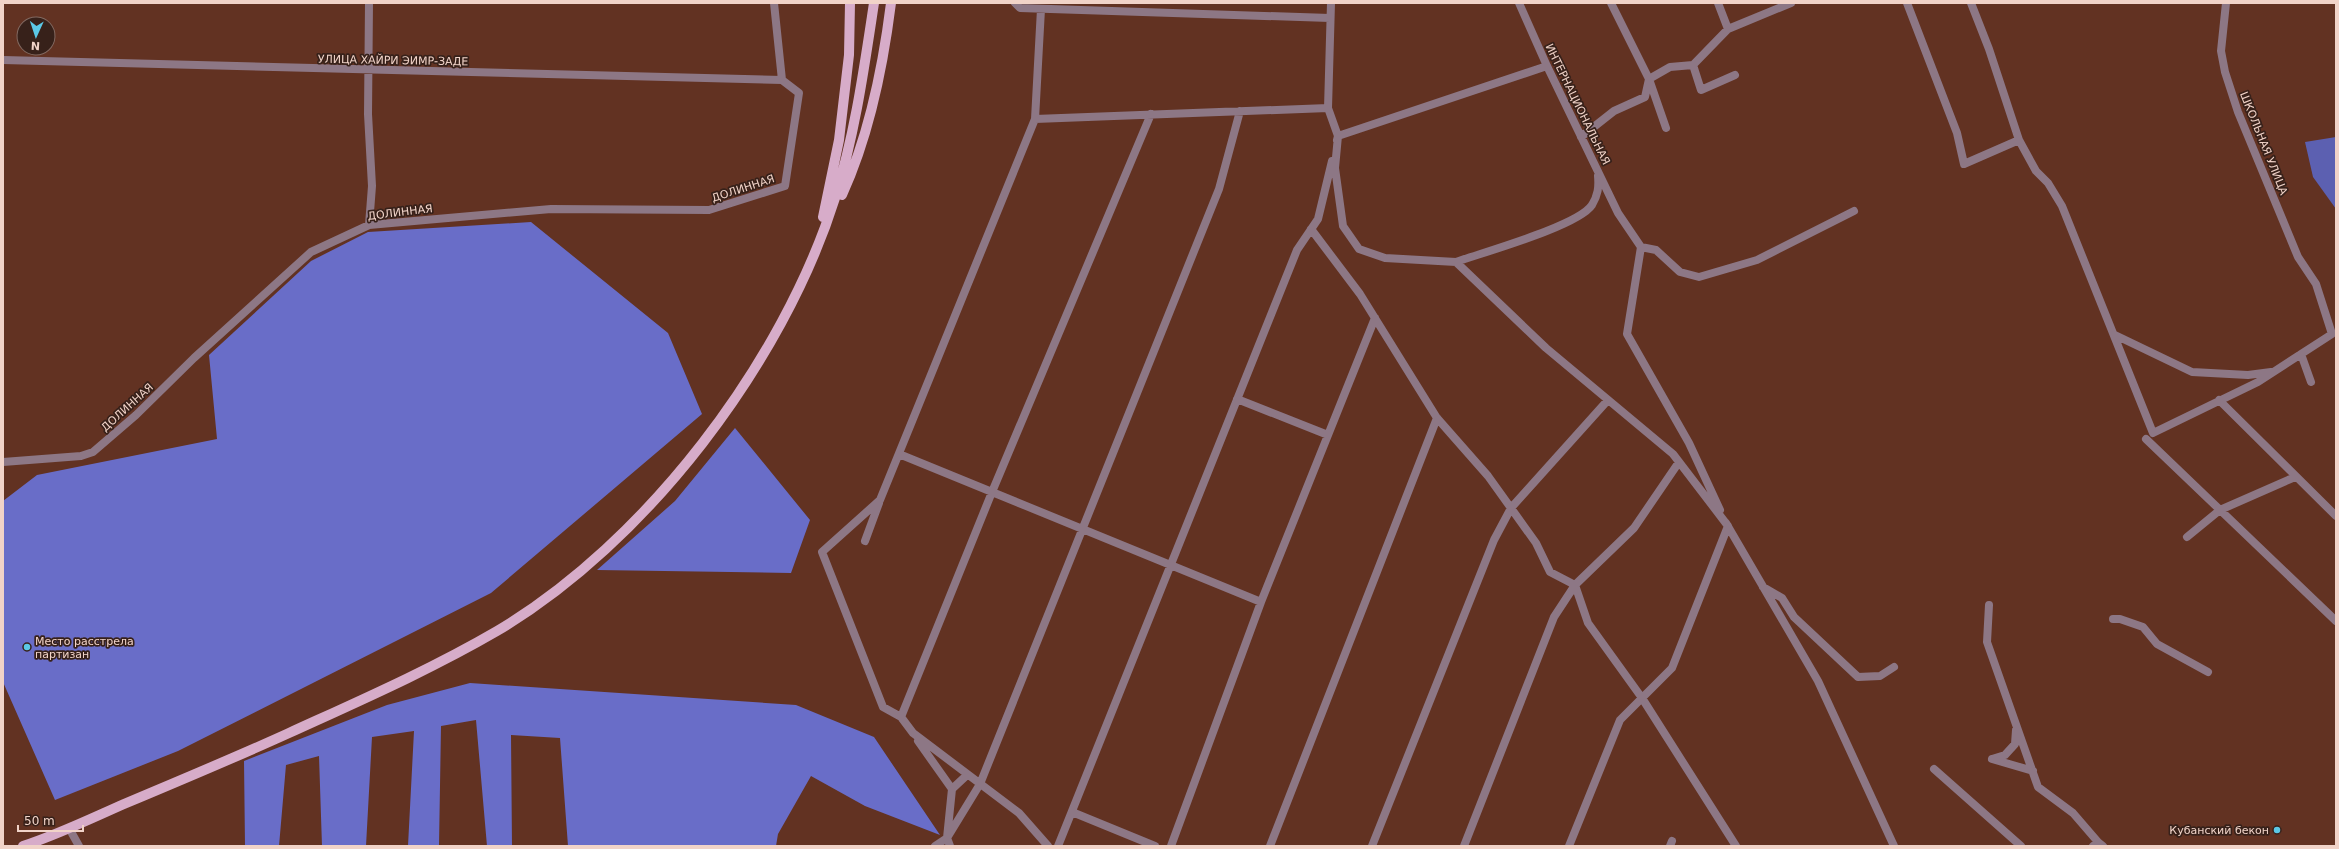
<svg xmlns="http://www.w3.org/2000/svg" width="2339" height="849" viewBox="0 0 2339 849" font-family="'DejaVu Sans',sans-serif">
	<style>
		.green { fill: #5c60b1 }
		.forest { fill: #696dc8 }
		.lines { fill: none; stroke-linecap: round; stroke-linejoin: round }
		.street { stroke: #8d7785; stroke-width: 8 }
		.primary { stroke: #d7acc9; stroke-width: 10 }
		.poi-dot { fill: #5bc8e6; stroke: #37211a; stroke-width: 1.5 }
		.labels { text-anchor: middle; stroke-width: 3.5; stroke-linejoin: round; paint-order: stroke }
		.street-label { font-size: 11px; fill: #f1d3c8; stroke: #37211a }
		.poi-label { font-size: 11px; fill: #f1d3c8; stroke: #37211a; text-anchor: start }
	</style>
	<rect width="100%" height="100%" fill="#623222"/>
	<path class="green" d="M2336,137V209L2313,177L2305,142Z"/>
	<path class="forest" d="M531,222L668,333L702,414L491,593L178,751L55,800L3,682V501L37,475L217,439L209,355L311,261L368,232Z
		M735,428L810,520L791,573L597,570L675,501Z
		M470,683L796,705L874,737L940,835L865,806L811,776L778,834L776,846H568L560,738L511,735L512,846H487L476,720L441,726L439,846H408L414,731L372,737L366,846H322L319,756L286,765L279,846H245L244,761L387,705Z"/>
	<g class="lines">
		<path class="street" d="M369,3L368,114L372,186L369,225
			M1015,3L1020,8L1330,18
			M1331,3L1328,108L1338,136L1337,140
			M1519,3L1547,66L1618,213L1641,247L1627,334L1689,443L1720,510
			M1611,3L1649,79L1666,128
			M1718,3L1728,29L1791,3
			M1907,3L1957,133L1964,164L2019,140L2036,171L2048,183L2062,206L2153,433L2258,382L2332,334L2316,284L2298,257L2238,112L2225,72L2221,51L2226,3
			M1971,3L1989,49L2019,140
			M3,60L782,80
			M1693,65L1701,90L1735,75
			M1547,66L1338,136L1335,168L1343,226L1359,249L1385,258L1456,262L1546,348L1673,454L1728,526L1672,668L1620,720L1569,846
			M1035,119L1041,9
			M1581,137L1614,111L1645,97L1649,79L1670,67L1693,65L1728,29
			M1311,229L1360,294L1437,418L1488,476L1536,543L1550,572L1575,585L1588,623L1642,698L1736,846
			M1641,247L1656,250L1680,272L1699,277L1757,260L1854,211
			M1456,262C1484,252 1578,226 1592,205C1598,195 1599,187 1598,176
			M2115,335L2192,372L2248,375L2271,372
			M2301,354L2311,382
			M1237,399L1328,435
			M2219,400L2336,516
			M2146,439L2336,621
			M899,454L1261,602
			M3,462L81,456L93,452L136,415L194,358L311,252L369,225L551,209L709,210L785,186L799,93L782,80L774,3
			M1726,523L1818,681L1894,846
			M2187,537L2220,510L2295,477
			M865,541L879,503
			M1763,587L1782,598L1794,617L1858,677L1880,676L1894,667
			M1989,605L1987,642L2038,787L2073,813L2098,842
			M2113,619H2120L2143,627L2157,644L2208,672
			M901,717L992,492L1151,114
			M918,741L952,789
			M1992,759L2005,755L2015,744L2016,730
			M1992,759L2033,771
			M1934,769L2021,846
			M1072,812L1155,846
			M69,828L79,846
			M935,846L947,838L952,789L967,775
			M950,846L947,838L980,784L1219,189L1240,111
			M1048,846L1019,813L913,733L901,717L883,707L822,552L880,500L1035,119L1328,108
			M1058,846L1297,250L1318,219L1332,161
			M1171,846L1261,602L1375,318
			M1270,846L1437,418
			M1372,846L1494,540L1511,508L1608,400
			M1464,846L1554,617L1575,585L1634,528L1679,462
			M1670,846L1672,841
			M2093,846L2098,842L2103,846"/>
		<path class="primary" d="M842,195C869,136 883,67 891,3
			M823,217L839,140L849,55L850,3
			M23,846C57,835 90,819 124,804C179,781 234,758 289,733C359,701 430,670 497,631C646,543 783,363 835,198C855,134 864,69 874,3"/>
	</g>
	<g class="poi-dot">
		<circle cx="27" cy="647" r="4"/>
		<circle cx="2277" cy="830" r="4"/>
	</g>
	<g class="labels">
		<g class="street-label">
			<text transform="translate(393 60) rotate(1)" y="4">УЛИЦА ХАЙРИ ЭИМР-ЗАДЕ</text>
			<text transform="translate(1578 104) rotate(64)" y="4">ИНТЕРНАЦИОНАЛЬНАЯ</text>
			<text transform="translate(2264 143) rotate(68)" y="4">ШКОЛЬНАЯ УЛИЦА</text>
			<text transform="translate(743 188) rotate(-18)" y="4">ДОЛИННАЯ</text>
			<text transform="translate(400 212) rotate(-7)" y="4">ДОЛИННАЯ</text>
			<text transform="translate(127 407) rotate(-42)" y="4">ДОЛИННАЯ</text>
		</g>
		<g class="poi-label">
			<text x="35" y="645">Место расстрела<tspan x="35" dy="13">партизан</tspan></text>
			<text x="2269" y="834" text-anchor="end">Кубанский бекон</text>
		</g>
	</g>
	<rect width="2339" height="849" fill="none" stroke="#f1d3c8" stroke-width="8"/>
	<g transform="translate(36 36) rotate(183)"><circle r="19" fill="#37211a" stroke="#816860"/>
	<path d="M0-3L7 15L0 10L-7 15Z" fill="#5bc8e6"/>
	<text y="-6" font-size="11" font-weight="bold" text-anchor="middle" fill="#f1d3c8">N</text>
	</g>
	<path d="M18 825v6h65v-6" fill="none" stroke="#f1d3c8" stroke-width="2"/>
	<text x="24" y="825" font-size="12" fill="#f1d3c8" stroke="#37211a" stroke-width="3" paint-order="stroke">50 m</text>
</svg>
